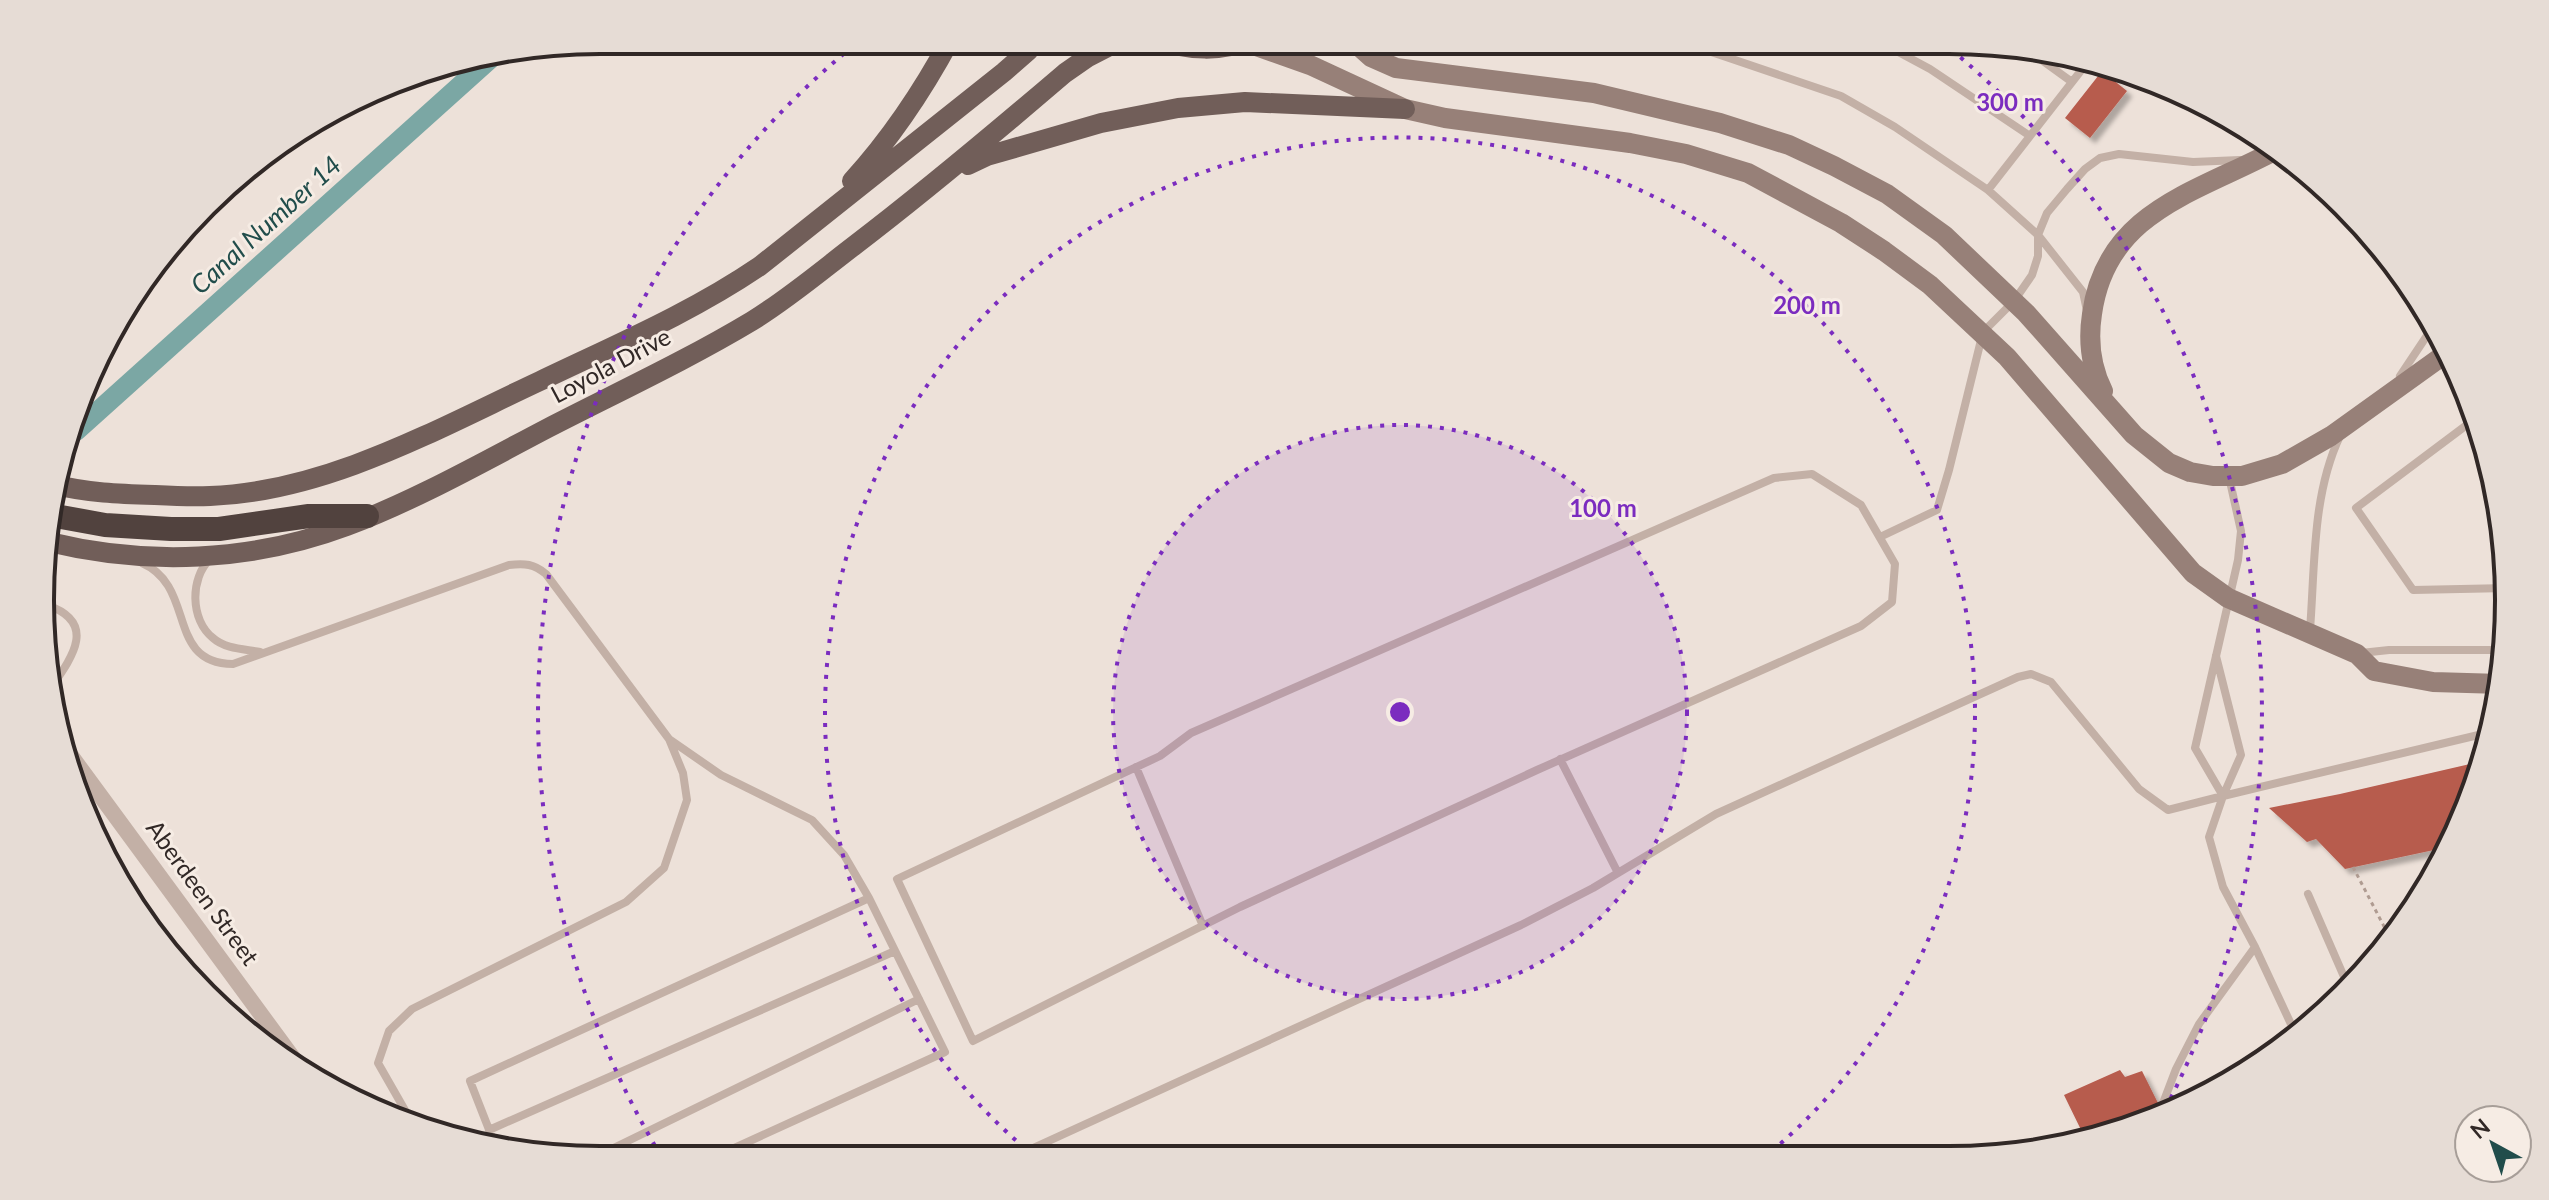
<svg xmlns="http://www.w3.org/2000/svg" width="2549" height="1200" viewBox="0 0 2549 1200" font-family="Lato,sans-serif">
	<style>
		.lines { fill: none; stroke-linecap: round; stroke-linejoin: round }
		.canal { stroke: #7ba7a4; stroke-width: 20 }
		.building { fill: #b75b4d; filter: url(#shadow) }
		.path { stroke: #af9b91; stroke-width: 3; stroke-dasharray: 4 4; stroke-linecap: butt }
		.service { stroke: #c3b0a6; stroke-width: 8 }
		.minor { stroke: #c3b0a6; stroke-width: 16 }
		.secondary { stroke: #978078; stroke-width: 20 }
		.primary { stroke: #715e59; stroke-width: 20 }
		.motorway { stroke: #51423e; stroke-width: 24 }
		.ring { fill: none; stroke: #7b2cbf; stroke-width: 4; stroke-dasharray: 4 8 }
		.labels { text-anchor: middle; stroke-width: 6; stroke-linejoin: round; paint-order: stroke }
		.street-label { font-size: 24px; fill: #312826; stroke: #f6ece4 }
		.water-label { font-size: 26px; font-style: italic; fill: #214d4b; stroke: #f6ece4 }
		.rim { fill: none; stroke: #312826; stroke-width: 4 }
		.centre { fill: #7b2cbf; stroke: #f6ece4; stroke-width: 4 }
		.ring-label { font-size: 24px; text-anchor: middle; font-weight: bold; fill: #7b2cbf; stroke: #f6ece4; stroke-width: 6; stroke-linejoin: round; paint-order: stroke }
	</style>
	<defs>
		<filter id="shadow"><feDropShadow dx="5.5" dy="5.5" stdDeviation="2" flood-color="#0004"/></filter>
	</defs>
	<rect width="100%" height="100%" fill="#ede1d9"/>
	<g class="lines">
		<path class="canal" d="M76,431L491,58"/>
	</g>
	<path class="building" d="M2102,71L2127,91L2090,138L2065,118Z
		M2483,761L2466,815L2448,847L2345,869L2316,839L2307,842L2269,808L2340,794Z
		M2120,1070L2125,1077L2142,1071L2165,1117L2085,1138L2064,1095Z"/>
	<g class="lines">
		<path class="path" d="M2353,867L2389,936L2396,937"/>
		<path class="service" d="M1676,40L1841,96L1895,127L1988,190L2038,235V256L2032,275L2014,301L1983,332L1949,470L1937,510L1880,537
			M1876,40L1930,69L2030,136
			M2025,48L2072,82
			M1988,190L2083,68L2079,57
			M2087,311L2083,292L2038,235L2047,213L2067,189L2085,169L2100,158L2119,154L2193,162L2240,160
			M2400,376L2434,325
			M2476,418L2356,508L2413,590L2508,588
			M1812,474L1861,505L1895,564L1892,602L1861,626L1537,770L1240,907L973,1041L897,879L1160,756L1191,733L1774,478Z
			M210,559C190,578 190,620 213,638C225,649 245,649 260,652
			M142,563C197,587 165,663 233,664L509,565C525,563 534,564 546,574L669,739L683,773L687,800L664,868L626,902L412,1009L389,1031L378,1063L414,1126
			M47,605C99,623 71,659 50,689
			M2310,630C2315,566 2312,495 2340,436
			M2361,653L2389,650H2504
			M2216,656L2241,755L2223,796
			M669,739L721,775L812,820L844,855L869,898L945,1052L708,1160
			M1560,759L1618,873
			M1136,767L1203,926
			M2223,796L2195,748L2238,560L2241,531L2229,477
			M2223,796L2491,732
			M2308,894L2348,986
			M2157,1119L2176,1069L2199,1024L2255,947
			M489,1130L895,951
			M497,1150L470,1081L869,898
			M591,1159L919,999
			M1009,1159L1521,925L1593,888L1716,814L2018,677L2031,674L2051,682L2139,789L2168,810L2223,796L2209,837L2223,887L2255,947L2297,1037"/>
		<path class="minor" d="M69,753L296,1062"/>
		<path class="secondary" d="M1352,40L1371,57L1396,68L1594,93L1720,123L1789,145L1834,166L1887,194L1944,235L2026,313L2134,435L2169,463L2190,472L2213,476H2242L2282,464L2331,436L2448,352
			M1245,42L1310,65L1405,109L1445,118L1630,143L1686,154L1748,173L1841,223L1884,251L1930,285L2007,357L2193,573L2228,598L2357,654L2374,671L2433,682L2501,684
			M2103,391C2091,367 2088,340 2092,314C2106,210 2199,192 2278,149"/>
		<path class="primary" d="M1161,40C1187,51 1223,52 1249,40
			M968,165L987,156L1101,123L1178,108L1245,102L1405,109
			M852,181C892,137 922,92 950,40
			M53,484C86,493 121,494 155,495C173,496 192,497 210,496C326,492 437,429 540,381C615,345 691,313 760,266L1004,72L1028,51L1036,40
			M49,542C147,566 251,562 347,526C416,500 483,462 548,428C616,393 687,360 752,321C788,299 821,271 855,245C927,190 996,132 1065,73L1088,57L1121,40"/>
		<path class="motorway" d="M50,515L105,525L171,529H219L309,516H367"/>
	</g>
	<circle cx="1400" cy="712" r="287" fill="#7b2cbf" fill-opacity=".12"/>
	<g class="ring">
		<circle cx="1400" cy="712" r="287"/>
		<path d="M1034 1156A575 575 0 1 1 1766 1156"/>
		<path d="M661 1156A862 862 0 0 1 858 42M1942 42A862 862 0 0 1 2161 1117"/>
	</g>
	<g class="labels">
		<g class="street-label">
			<text transform="translate(611 366) rotate(-28)" y="8">Loyola Drive</text>
			<text transform="translate(202 893) rotate(54)" y="8">Aberdeen Street</text>
		</g>
		<g class="water-label">
			<text transform="translate(266 225) rotate(-42)" y="9">Canal Number 14</text>
		</g>
	</g>
	<path d="M0 0H2549V1200H0ZM600 54H1949A546 546 0 0 1 2495 600V600A546 546 0 0 1 1949 1146H600A546 546 0 0 1 54 600V600A546 546 0 0 1 600 54Z" fill="#e6dcd5" fill-rule="evenodd"/>
	<path class="rim" d="M600 54H1949A546 546 0 0 1 2495 600V600A546 546 0 0 1 1949 1146H600A546 546 0 0 1 54 600V600A546 546 0 0 1 600 54Z"/>
	<circle cx="1400" cy="712" r="12" class="centre"/>
	<g class="ring-label">
		<text x="2010" y="111">300 m</text>
		<text x="1807" y="314">200 m</text>
		<text x="1603" y="517">100 m</text>
	</g>
	<g transform="translate(2493 1144) rotate(320)"><circle r="38" fill="#f6ece4" stroke="#a79e98" stroke-width="2"/>
	<path d="M0-6L14 30L0 20L-14 30Z" fill="#214d4b"/>
	<text y="-12" font-size="22" font-weight="bold" text-anchor="middle" fill="#312826">N</text>
	</g>
</svg>
